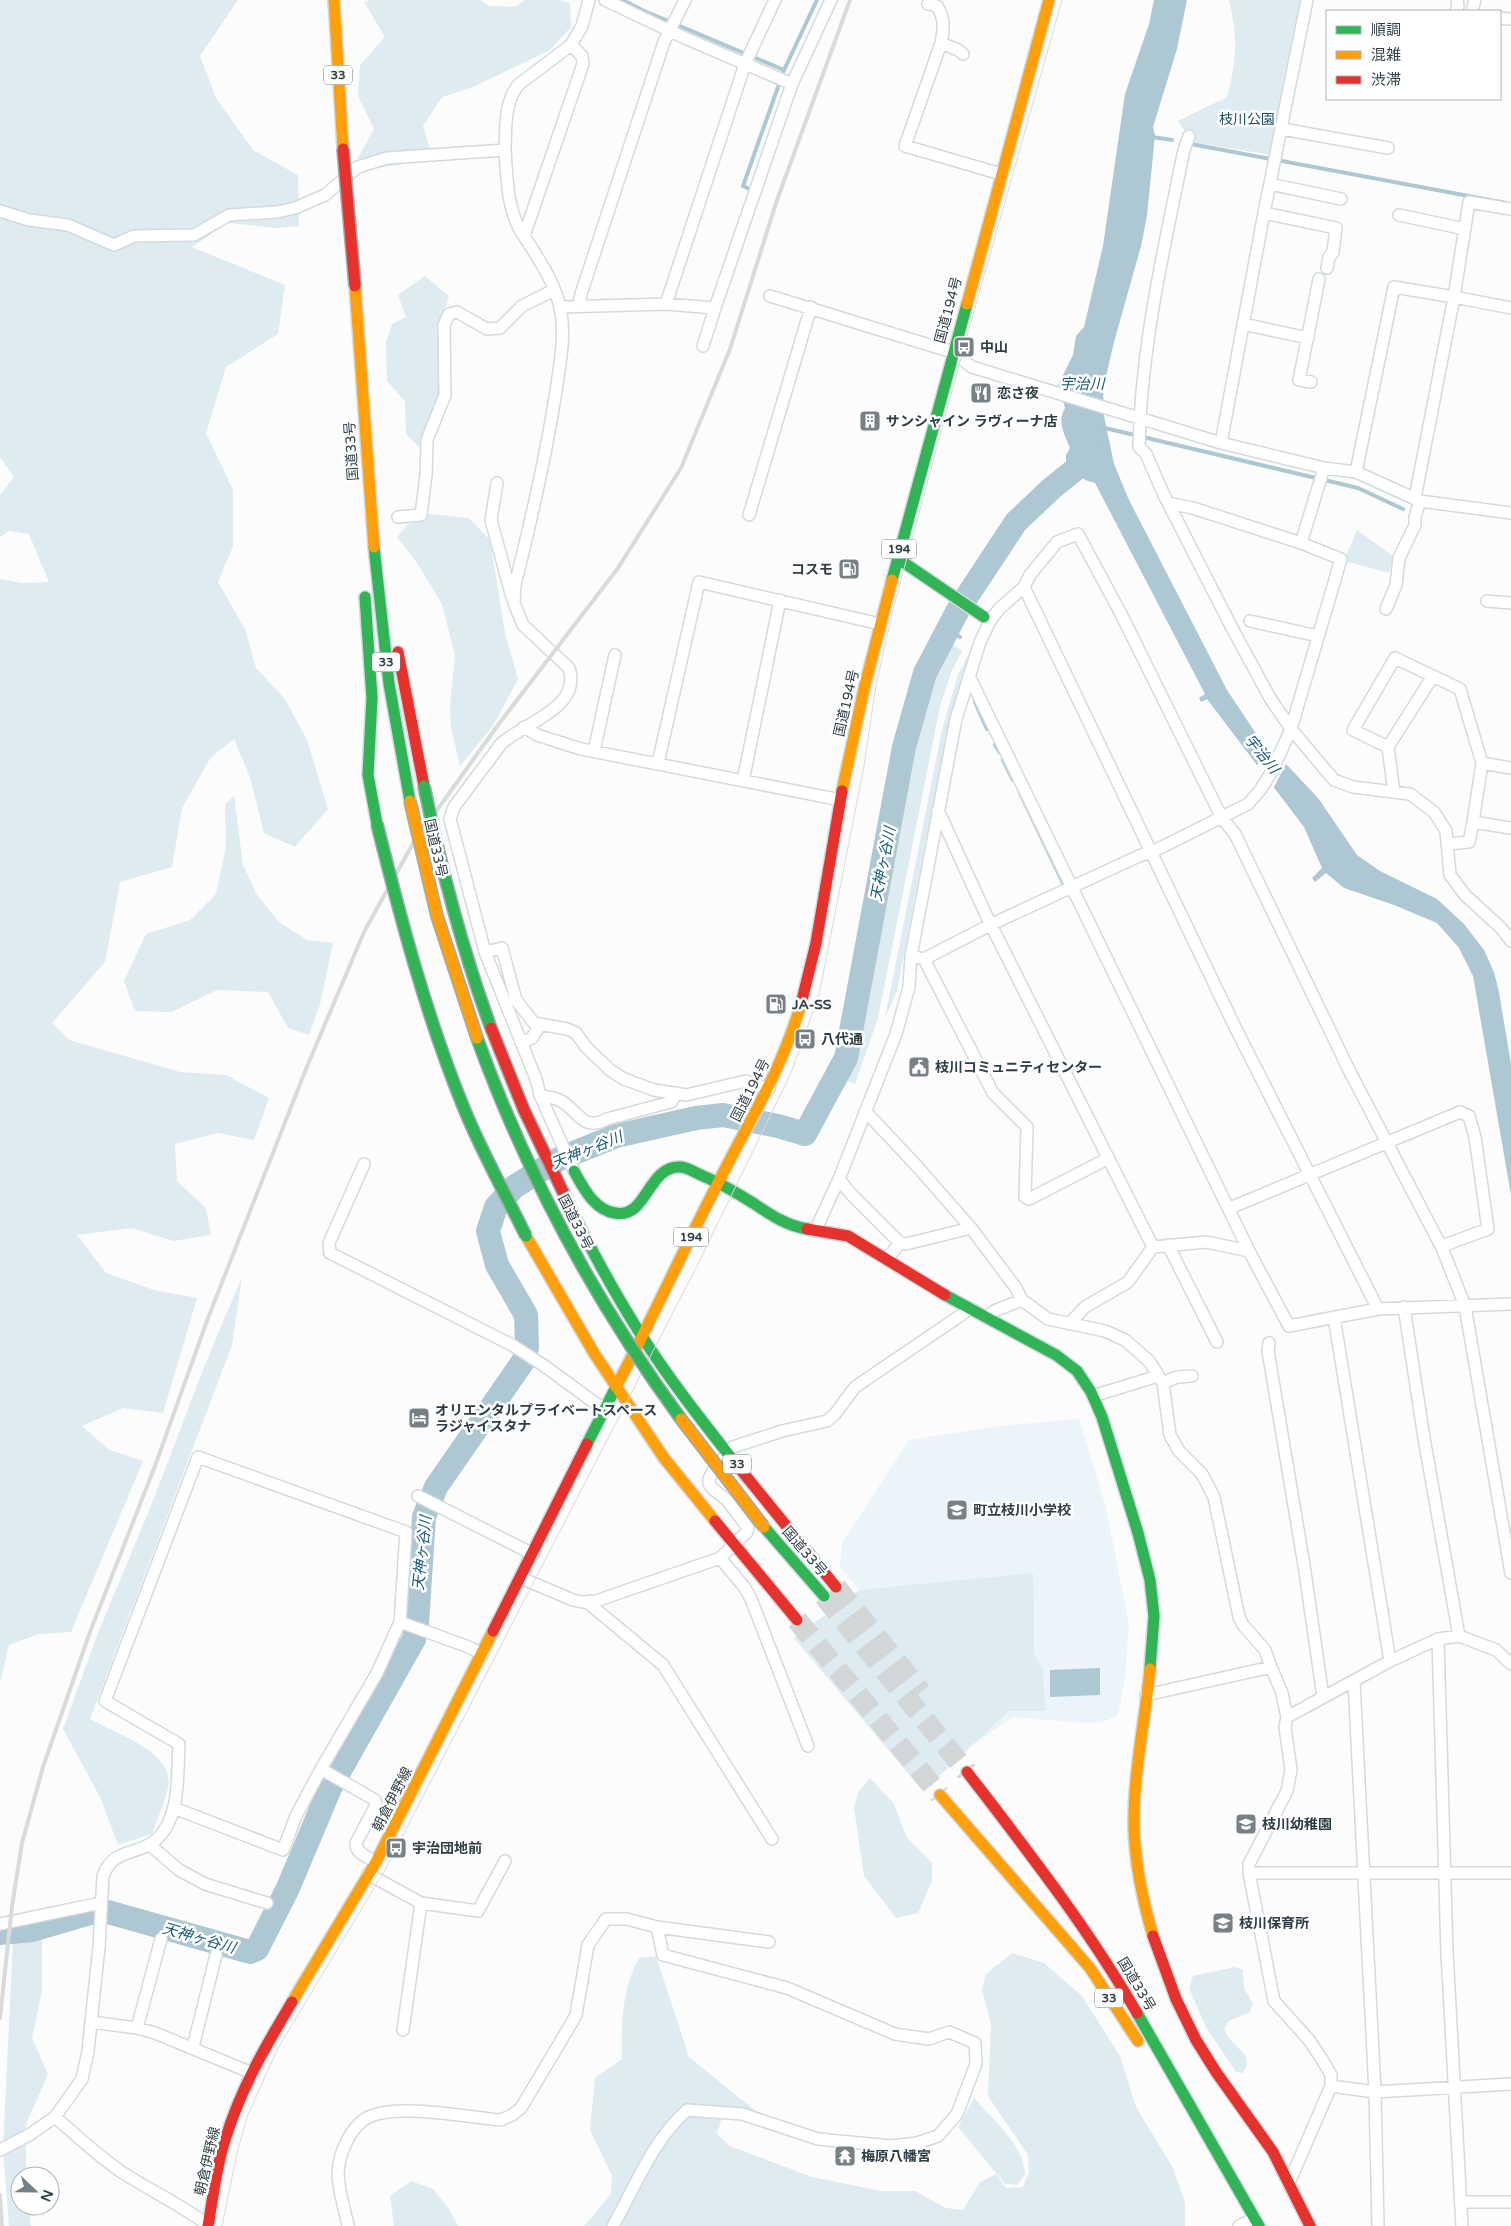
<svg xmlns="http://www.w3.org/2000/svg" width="1511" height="2226" viewBox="0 0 1511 2226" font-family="'Varela Round','Noto Sans JP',sans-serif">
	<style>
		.built { fill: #eaf4f9 }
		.green { fill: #deebf1 }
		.water { fill: #adc8d3 }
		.pier { fill: #fcfcfc }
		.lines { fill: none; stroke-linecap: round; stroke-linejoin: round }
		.stream { stroke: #adc8d3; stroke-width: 4 }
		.river { stroke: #adc8d3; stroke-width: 24 }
		.highway-tunnel { stroke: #d3d6d7; stroke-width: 21; stroke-dasharray: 21 11; stroke-linecap: butt }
		.street-casing { stroke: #d3dade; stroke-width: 14 }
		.fast-casing { stroke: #d3dade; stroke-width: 14 }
		.slow-casing { stroke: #d3dade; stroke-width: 14 }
		.jam-casing { stroke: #d3dade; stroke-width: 14 }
		.street { stroke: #fff; stroke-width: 11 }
		.fast { stroke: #30b455; stroke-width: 11 }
		.slow { stroke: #ff9f0a; stroke-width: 11 }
		.jam { stroke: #e5322d; stroke-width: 11 }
		.tram { stroke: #d9dada; stroke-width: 1 }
		.rail { stroke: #d9dada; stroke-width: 4 }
		.fast-bridge-casing { stroke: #9eabb0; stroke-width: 14; stroke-linecap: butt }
		.slow-bridge-casing { stroke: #9eabb0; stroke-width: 14; stroke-linecap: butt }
		.jam-bridge-casing { stroke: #9eabb0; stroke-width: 14; stroke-linecap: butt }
		.fast-bridge { stroke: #30b455; stroke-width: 11 }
		.slow-bridge { stroke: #ff9f0a; stroke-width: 11 }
		.jam-bridge { stroke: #e5322d; stroke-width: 11 }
		.labels { text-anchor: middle; stroke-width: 5; stroke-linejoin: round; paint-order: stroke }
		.shield { fill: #fff; stroke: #6d787d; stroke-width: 1 }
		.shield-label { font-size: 12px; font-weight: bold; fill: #2f3e45 }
		.park-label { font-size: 14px; fill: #1a4d60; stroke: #fff }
		.street-label { font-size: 14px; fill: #2f3e45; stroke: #fff }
		.poi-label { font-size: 14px; font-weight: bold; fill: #2f3e45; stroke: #fff; text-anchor: start }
		.water-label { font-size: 15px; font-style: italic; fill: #145c74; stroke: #fff }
	</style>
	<rect width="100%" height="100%" fill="#fcfcfc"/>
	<path class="built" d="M1079,1419L1106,1508L1129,1624L1125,1678L1118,1715L1103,1722L1086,1723L1012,1717L973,1745L923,1791L794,1638L859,1590L840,1567L842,1543L909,1440L999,1426Z"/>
	<path class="green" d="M0,0H238L200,56L216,98L253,150L298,175L299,226L278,228L227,223L192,247L285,285L278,334L226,367L206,433L233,490V546L218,582L245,629L256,668L285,699L307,740L328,809L295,847L264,833L250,777L234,739L211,757L182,808L172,867L120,882L105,962L52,1023L69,1040L180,1072L226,1075L269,1098L254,1140L218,1133L175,1144L177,1181L206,1208L211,1235L173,1241L132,1228L77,1235L106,1273L154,1290L197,1298L163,1413L123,1408L82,1426L108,1449L143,1461L71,1632L39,1634L9,1645L0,1683V579L23,583L49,582L29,534L9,531L0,537V495L14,477L0,457Z
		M370,0H481L489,6L515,7L525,0H559L570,3L571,27L550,50L473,87L442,97L423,126L430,149L399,165L363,170L358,158L374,129L358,96L360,65L385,37L364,2Z
		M1229,0H1301L1271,155L1192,142L1178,121L1227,97C1237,58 1238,40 1229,0Z
		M425,276L449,296L438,330L442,396L425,453L406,434L405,401L387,381L386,342L392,324L406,317L398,295Z
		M418,513L469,518L490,540L505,633L518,679L493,726L460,766L451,727L450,706L455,656L442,604L417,563L397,537Z
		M1357,530L1393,556L1389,573L1344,561Z
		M949,642L962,651L952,670L940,706L878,1018L855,1084L844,1080V1074C874,980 888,881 909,784C919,735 924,687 949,642Z
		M969,653C938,764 919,878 897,991L885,1018L942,730L958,675Z
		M234,796L243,865L257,895L279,922L307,940L333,943L320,1004L309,1035L288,1028L268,992L217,990L172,1012L135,1011L124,981L146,934L190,920L216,894L226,846L225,804Z
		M242,1277L232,1345L90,1719C113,1733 175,1751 168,1787C165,1803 157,1819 152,1834L118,1845L100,1797L63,1729L98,1633L151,1506L204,1367Z
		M1033,1573L1034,1654L1042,1668L1046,1711H1009L923,1791L794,1638L859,1590Z
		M870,1778L894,1804L907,1838L932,1863V1881L918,1913L896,1918L864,1876L854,1807L859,1791Z
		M42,1938V1991L32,2038L48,2074L27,2122L25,2135L27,2176H20V2206H29L31,2226H9L3,2149L13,1940Z
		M1012,1953L1044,1963L1082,1996L1120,2056L1136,2107L1173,2168L1185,2203V2226H584L611,2194L612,2176L590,2130L595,2078L622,2059C621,2025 622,1988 639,1958L656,1956L689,2057L757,2112L722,2118L717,2134L730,2146L812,2177L881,2191H915L946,2208L963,2210L980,2182L996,2174L1006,2188L1023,2187L1029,2172L1028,2155L988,2096L991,2024L982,1990L986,1974Z
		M1235,1967L1243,1970L1244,1988L1253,2004L1250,2012L1229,2021L1224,2029L1228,2037L1246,2056L1247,2065L1243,2073L1236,2072L1206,2027L1189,1989L1193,1976Z
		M974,2098C992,2119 1025,2146 1025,2175L1017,2185L1005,2184L958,2127Z
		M411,2181L433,2189L449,2209L458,2226H394L390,2196Z"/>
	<path class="water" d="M1154,0H1187L1177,49L1153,127L1155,135L1147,216L1141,246L1114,342L1103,389L1104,416L1114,464L1129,500L1227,690L1265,747L1287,765L1318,798L1357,855L1380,871L1437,899L1464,924L1484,950L1494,972L1499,992L1511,1064V1195L1473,976L1459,948L1437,923L1394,905L1344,888L1326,873L1315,882L1312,878L1322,868L1304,827L1207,699L1201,702L1199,698L1205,694L1095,483L1085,480L1066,461V455L1070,448C1064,434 1057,421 1065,408L1058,385L1073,355L1076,336L1084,327L1103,246L1125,94L1149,24Z
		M1100,1668V1695L1050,1697V1670Z"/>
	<path class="pier" d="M1268,746L1287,762L1273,789L1256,768Z"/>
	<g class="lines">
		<path class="stream" d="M623,0L642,10L784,70
			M1152,137L1172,140
			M1191,144L1506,203
			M749,189L743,186L784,70L817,0
			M1105,428L1358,488L1403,509
			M948,630L960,637
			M975,702L987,729
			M995,745L1000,753
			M1003,760L1013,780
			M1020,793L1063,883"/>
		<path class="river" d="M0,1933L32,1930L90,1913L108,1912L250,1952L257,1949L288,1888L330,1788L414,1639L417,1623L424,1517L436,1487L524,1360L527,1347L526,1315L497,1265L488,1231L496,1207L514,1187L559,1159L616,1136L696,1118L723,1115L778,1126L805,1134L846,1058L904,747L925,673L958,610L1016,522L1052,488L1077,468L1085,448"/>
		<path class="highway-tunnel" d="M836,1587L921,1692
			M824,1596L967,1772
			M797,1620L940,1795"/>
		<g class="street-casing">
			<path id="street" d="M605,0L685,38L792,84
				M930,0L928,4L937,6C945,19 944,28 941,43L905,146L1001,174
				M1456,11L1458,6L1457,0
				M1472,11L1475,0
				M1500,18L1509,19
				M941,43L958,50L963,54
				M571,45L582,56L583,64L524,236C538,258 554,281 560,307C566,335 560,363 556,391C546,456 531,521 515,585L514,603L523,625L569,668C582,708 525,722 501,744L454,807L450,819L485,952L536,1079L540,1095L574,1171
				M1282,129L1388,148
				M1189,136L1184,150C1164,248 1141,346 1139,447L1146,454L1164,495L1232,628L1270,698L1291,729L1334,780L1353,787L1410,794L1434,812L1446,831L1450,875L1465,895L1501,928L1511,941
				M505,150C507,178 507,213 524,236
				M1270,184L1341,199
				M0,211L29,220L68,225L114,245L134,236L194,235L229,215L277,212L295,208L325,195L358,167L387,158L505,150C506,128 504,103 518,85L571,45L582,26L589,0
				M1264,213L1336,228L1333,252L1329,257L1327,268
				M1399,215L1465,229
				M770,296L952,352L972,367L1221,443L1324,468L1356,472L1420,501L1511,513
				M666,304L745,64L775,0
				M579,306L581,294L664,42L685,0
				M560,307L666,304L715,308L792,84L831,0
				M1243,324L1308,338
				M703,346L715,308
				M1311,382L1299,380L1319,279
				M1221,443L1264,213L1307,0
				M1356,472L1394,287L1454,297L1469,202L1511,209
				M497,483L491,520L512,597
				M1415,498L1454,297L1511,308
				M1168,503L1193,508L1301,543
				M749,515L811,307
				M398,517L421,515L426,475L427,440L445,395L444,325L449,314L457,312L487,329L500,328L522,306L554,290
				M1024,587L1235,1027L1378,1309
				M1487,601L1511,603
				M1386,609L1396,585L1399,558L1415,525V517L1420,501
				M1250,621L1318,636
				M969,676L1249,1251L1289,1326L1378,1309L1511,1304
				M524,727L537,735L581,749L841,800
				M1388,747L1433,676
				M594,751L615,655
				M658,763L699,582L880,624
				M743,781L780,600
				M1394,792L1388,747L1353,730L1395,658L1460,689L1482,763L1511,768
				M938,810L988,919L1153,1247
				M1473,822L1482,763
				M1448,844L1469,842L1473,822L1511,828
				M485,952L502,948L516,1000L534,1023L567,1029L576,1033L586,1047L610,1070L624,1079L654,1090L686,1095L746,1081L769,1089
				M911,956L924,959L992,924L1139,856L1152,852L1248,804L1261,789L1272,771L1291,729L1341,559L1301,543L1324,468
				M924,959L993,1093L1027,1127L1025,1197L1029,1199L1109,1158
				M521,1043L532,1038L540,1025
				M540,1095C546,1097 553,1097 559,1100C577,1108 582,1133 607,1119L671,1102L677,1093
				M865,1111L915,1164L971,1228L1016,1288L1022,1300L1048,1319L1105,1331L1125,1340L1149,1361L1163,1383L1170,1435L1179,1451L1202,1474L1214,1497L1239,1617L1243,1625L1265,1650L1271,1667
				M364,1164L329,1243L330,1253L512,1345L543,1365L595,1403L606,1408
				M839,1179L850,1193L900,1243
				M1230,1208L1460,1112L1469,1116L1475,1137L1488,1229L1445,1245L1442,1248L1465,1306L1511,1573
				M815,1231L839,1179L896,1034L909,987L911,956L956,719L980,642L990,621L999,609L1024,587L1030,575L1057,542L1078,534L1120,612L1222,818L1235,834L1350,1072L1442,1248
				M1168,1245L1217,1342
				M887,1259L900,1243L906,1244L971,1228
				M1404,1307L1424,1438L1459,1636
				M1334,1317L1390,1661
				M987,1318L994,1311L1022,1300
				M1069,1324L1085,1307L1128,1282L1153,1247L1206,1242L1249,1251
				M1269,1343L1268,1351L1304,1565L1323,1697
				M1163,1383L1177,1377L1192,1376
				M1093,1396L1158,1376
				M418,1496L533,1554
				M720,1558L745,1588L751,1599L808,1746
				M521,1578L573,1600L582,1602L596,1601L720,1558L747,1532L748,1528L727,1500L713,1489L709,1484V1479L714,1469L733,1447L782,1431L827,1421L835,1414L855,1387L970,1309
				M587,1602L663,1665L772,1839
				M400,1622L466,1646L483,1654
				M1438,1639L1447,1952L1462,2226
				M1354,1682L1375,2092L1378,2226
				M1146,1695L1271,1667L1282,1693L1287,1717L1285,1727L1291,1770L1287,1791L1249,1864V1873L1274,2001L1309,2040L1323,2061L1331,2075V2086L1289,2183
				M1287,1717L1390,1661L1438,1639L1459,1636L1496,1650L1511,1664
				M321,1769L375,1800L376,1805L356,1843C355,1853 368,1857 376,1862
				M150,1845L179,1870L205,1884L267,1903
				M1249,1873H1511
				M368,1874L421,1903L478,1911L505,1861
				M0,1924L101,1903
				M657,1927L769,1942
				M91,2022L137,2028L155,2033L252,2073
				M137,2028L161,1939
				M403,2030L421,1903
				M193,2047L216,1955
				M1331,2086L1375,2092L1511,2084
				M55,2117C76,2135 97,2155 120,2171C149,2190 180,2204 208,2225
				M0,2150L29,2135L55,2117L82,2079L88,2051L99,1947L103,1876C113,1847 139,1856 157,1839C181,1816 177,1774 179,1744L105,1701L198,1457L406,1532L400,1622L377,1673L321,1769L296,1816L283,1850L174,1808
				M1461,2202H1511
				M348,2226C345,2209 338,2190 338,2173C339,2153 351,2124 371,2116C401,2104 467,2117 501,2120L512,2115L521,2108L568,2029L576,2015L588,1945L606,1919H627L657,1927L663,1955L787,1988L895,2034L929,2039L949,2032L975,2043L976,2064L957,2114L938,2136L917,2143L891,2146L818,2139L742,2114L687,2110C653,2140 635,2187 613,2226
				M1239,2226L1255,2218"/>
		</g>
		<g class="fast-casing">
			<path id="fast" d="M374,547L389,684L410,801
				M897,558L984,617
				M892,580L967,304
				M365,597L372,698L368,775L377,824
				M574,1171C583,1187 594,1210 615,1213C648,1219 647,1165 681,1167C689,1168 696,1173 703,1176C720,1183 737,1193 753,1203C771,1215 785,1225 807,1229
				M573,1213C593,1253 614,1292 638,1330C666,1375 699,1417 732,1459
				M945,1295L1056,1355L1077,1371L1091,1392L1102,1417L1138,1533L1150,1580L1154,1616L1150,1669
				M587,1444L616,1387
				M764,1527L824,1596
				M1137,2013L1259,2226"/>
		</g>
		<g class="slow-casing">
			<path id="slow" d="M334,0L343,149
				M355,286L374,547
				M967,304L1049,0
				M842,791L864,689L892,580
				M526,1236L594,1353L664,1458L715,1521
				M616,1387C652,1320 683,1250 718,1183C749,1121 781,1072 801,1004
				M1150,1669C1145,1722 1133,1774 1134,1828C1135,1865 1143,1901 1153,1936
				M940,1795L1090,1968L1138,2041
				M292,2002L376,1862L493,1631"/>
		</g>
		<g class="jam-casing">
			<path id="jam" d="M398,652L424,786
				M801,1004L816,943L842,791
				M807,1229L848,1236L945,1295
				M732,1459L836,1587
				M715,1521L797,1620
				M493,1631L587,1444
				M967,1772C1027,1850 1088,1928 1137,2013
				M1153,1936L1176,1999L1196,2040L1216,2072L1273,2152L1310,2226
				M208,2226C213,2198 216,2167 225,2140C240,2090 265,2047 292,2002"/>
		</g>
		<use href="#street" class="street"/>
		<use href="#fast" class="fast"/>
		<use href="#slow" class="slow"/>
		<use href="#jam" class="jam"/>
		<path class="tram" d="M222,2226L237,2153L247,2117L278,2048L386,1868L697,1266L791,1073L819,995L864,766L876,685L894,606L964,347L1062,0"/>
		<path class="rail" d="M0,2018L12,1906L22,1843L43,1767L90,1632L155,1466L208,1318L306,1069L364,932L412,845L498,725L618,568L681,468L730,349L776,203L850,0
			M0,2195L2,2226"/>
		<g class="fast-bridge-casing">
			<path id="fast-bridge" d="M424,786C441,868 462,949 491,1028
				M377,824C401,920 426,1015 463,1106C481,1151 505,1193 526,1236
				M477,1038C526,1173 596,1303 681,1419"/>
		</g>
		<g class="slow-bridge-casing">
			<path id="slow-bridge" d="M410,801L437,916L477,1038
				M681,1419L764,1527"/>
		</g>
		<g class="jam-bridge-casing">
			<path id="jam-bridge" d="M343,149L355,286
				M491,1028L524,1110L573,1213"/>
		</g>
		<use href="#fast-bridge" class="fast-bridge"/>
		<use href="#slow-bridge" class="slow-bridge"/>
		<use href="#jam-bridge" class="jam-bridge"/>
	</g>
	<defs>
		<g id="bus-square" transform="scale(1.125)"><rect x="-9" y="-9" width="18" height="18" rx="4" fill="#778085" stroke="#fff"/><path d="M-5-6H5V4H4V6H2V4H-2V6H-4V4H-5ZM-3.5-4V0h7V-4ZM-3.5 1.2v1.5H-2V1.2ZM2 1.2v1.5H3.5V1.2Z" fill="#fff"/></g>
		<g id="restaurant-square" transform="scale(1.125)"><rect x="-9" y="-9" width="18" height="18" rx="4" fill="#778085" stroke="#fff"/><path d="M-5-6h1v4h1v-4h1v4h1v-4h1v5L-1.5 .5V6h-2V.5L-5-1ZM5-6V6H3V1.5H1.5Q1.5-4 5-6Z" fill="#fff"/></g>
		<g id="building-square" transform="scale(1.125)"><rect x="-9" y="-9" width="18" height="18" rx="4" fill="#778085" stroke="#fff"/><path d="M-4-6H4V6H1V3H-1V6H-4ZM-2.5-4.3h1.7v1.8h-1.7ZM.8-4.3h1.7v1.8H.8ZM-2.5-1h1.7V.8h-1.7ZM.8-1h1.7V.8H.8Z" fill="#fff"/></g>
		<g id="fuel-square" transform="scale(1.125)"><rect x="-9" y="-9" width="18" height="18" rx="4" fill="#778085" stroke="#fff"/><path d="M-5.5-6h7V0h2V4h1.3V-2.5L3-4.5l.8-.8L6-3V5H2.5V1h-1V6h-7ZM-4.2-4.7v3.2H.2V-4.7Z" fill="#fff"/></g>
		<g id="civic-square" transform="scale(1.125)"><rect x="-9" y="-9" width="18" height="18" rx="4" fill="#778085" stroke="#fff"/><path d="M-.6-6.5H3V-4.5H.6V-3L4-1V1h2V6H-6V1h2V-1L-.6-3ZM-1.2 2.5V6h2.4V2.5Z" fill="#fff"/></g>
		<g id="hotel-square" transform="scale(1.125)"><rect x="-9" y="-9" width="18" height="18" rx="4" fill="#778085" stroke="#fff"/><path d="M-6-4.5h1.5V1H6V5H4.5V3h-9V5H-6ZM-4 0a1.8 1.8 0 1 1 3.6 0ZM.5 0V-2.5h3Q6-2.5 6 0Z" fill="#fff"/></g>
		<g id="school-square" transform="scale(1.125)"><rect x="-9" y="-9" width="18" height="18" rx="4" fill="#778085" stroke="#fff"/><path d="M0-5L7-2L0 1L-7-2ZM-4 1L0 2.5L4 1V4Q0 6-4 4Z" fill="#fff"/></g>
		<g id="temple-square" transform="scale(1.125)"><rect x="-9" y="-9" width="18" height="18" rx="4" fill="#778085" stroke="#fff"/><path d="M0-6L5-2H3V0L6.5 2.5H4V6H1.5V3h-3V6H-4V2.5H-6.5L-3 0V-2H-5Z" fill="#fff"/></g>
	</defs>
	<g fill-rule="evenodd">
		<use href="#bus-square" x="964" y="347"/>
		<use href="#restaurant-square" x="981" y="393"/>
		<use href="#building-square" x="870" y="421"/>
		<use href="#fuel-square" x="849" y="569"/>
		<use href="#fuel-square" x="776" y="1004"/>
		<use href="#bus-square" x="805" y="1039"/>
		<use href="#civic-square" x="919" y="1067"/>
		<use href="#hotel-square" x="419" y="1418"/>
		<use href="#school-square" x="957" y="1510"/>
		<use href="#school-square" x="1246" y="1824"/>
		<use href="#bus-square" x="396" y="1848"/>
		<use href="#school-square" x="1223" y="1923"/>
		<use href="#temple-square" x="845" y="2156"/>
	</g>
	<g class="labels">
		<g class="shield">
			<rect x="324" y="65.5" width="28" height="19" rx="4"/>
			<rect x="881.5" y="539.5" width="35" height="19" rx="4"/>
			<rect x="372" y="652.5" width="28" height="19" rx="4"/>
			<rect x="673.5" y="1227.5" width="35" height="19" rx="4"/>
			<rect x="723" y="1454.5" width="28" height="19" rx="4"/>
			<rect x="1095" y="1988.5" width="28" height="19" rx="4"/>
		</g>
		<g class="shield-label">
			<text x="338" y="79">33</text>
			<text x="899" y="553">194</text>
			<text x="386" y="666">33</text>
			<text x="691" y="1241">194</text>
			<text x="737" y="1468">33</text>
			<text x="1109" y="2002">33</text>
		</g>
		<g class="park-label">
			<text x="1247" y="124">枝川公園</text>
		</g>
		<g class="street-label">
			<text transform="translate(948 310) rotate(-75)" y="5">国道194号</text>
			<text transform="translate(351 451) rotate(-94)" y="5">国道33号</text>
			<text transform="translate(846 703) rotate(-77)" y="5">国道194号</text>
			<text transform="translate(436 848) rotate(77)" y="5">国道33号</text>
			<text transform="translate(750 1090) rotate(-63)" y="5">国道194号</text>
			<text transform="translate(576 1222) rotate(63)" y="5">国道33号</text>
			<text transform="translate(805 1551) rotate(49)" y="5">国道33号</text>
			<text transform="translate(392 1799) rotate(-63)" y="5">朝倉伊野線</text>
			<text transform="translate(1137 1984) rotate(59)" y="5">国道33号</text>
			<text transform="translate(207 2161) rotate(-77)" y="5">朝倉伊野線</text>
		</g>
		<g class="poi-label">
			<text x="980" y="352">中山</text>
			<text x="997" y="398">恋さ夜</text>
			<text x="886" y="426">サンシャイン ラヴィーナ店</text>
			<text x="833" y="574" text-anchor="end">コスモ</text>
			<text x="792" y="1009">JA-SS</text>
			<text x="821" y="1044">八代通</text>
			<text x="935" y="1072">枝川コミュニティセンター</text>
			<text x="435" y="1415">オリエンタルプライベートスペース<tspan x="435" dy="16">ラジャイスタナ</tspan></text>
			<text x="973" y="1515">町立枝川小学校</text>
			<text x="1262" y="1829">枝川幼稚園</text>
			<text x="412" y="1853">宇治団地前</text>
			<text x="1239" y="1928">枝川保育所</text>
			<text x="861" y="2161">梅原八幡宮</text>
		</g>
		<g class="water-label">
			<text x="1082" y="389">宇治川</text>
			<text transform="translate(1262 754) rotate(51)" y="5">宇治川</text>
			<text transform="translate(883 864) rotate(-79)" y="5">天神ヶ谷川</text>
			<text transform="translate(587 1150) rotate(-22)" y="5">天神ヶ谷川</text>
			<text transform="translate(422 1553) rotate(-84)" y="5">天神ヶ谷川</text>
			<text transform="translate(199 1938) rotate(16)" y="5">天神ヶ谷川</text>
		</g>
	</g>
	<rect x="1326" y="10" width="175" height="90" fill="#ffffff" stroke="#acb2b5"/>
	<rect x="1336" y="26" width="25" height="8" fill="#30b455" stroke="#acb2b5"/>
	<text x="1371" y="35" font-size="15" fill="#2f3e45">順調</text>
	<rect x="1336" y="51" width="25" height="8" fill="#ff9f0a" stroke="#acb2b5"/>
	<text x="1371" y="60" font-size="15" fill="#2f3e45">混雑</text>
	<rect x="1336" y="76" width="25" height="8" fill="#e5322d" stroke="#acb2b5"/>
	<text x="1371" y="85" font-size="15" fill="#2f3e45">渋滞</text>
	<g transform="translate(35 2191) rotate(112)"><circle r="24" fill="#ffffff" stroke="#acb2b5"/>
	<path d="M0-4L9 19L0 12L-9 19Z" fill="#778085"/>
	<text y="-8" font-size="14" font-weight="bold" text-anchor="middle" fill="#2f3e45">N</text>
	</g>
</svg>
